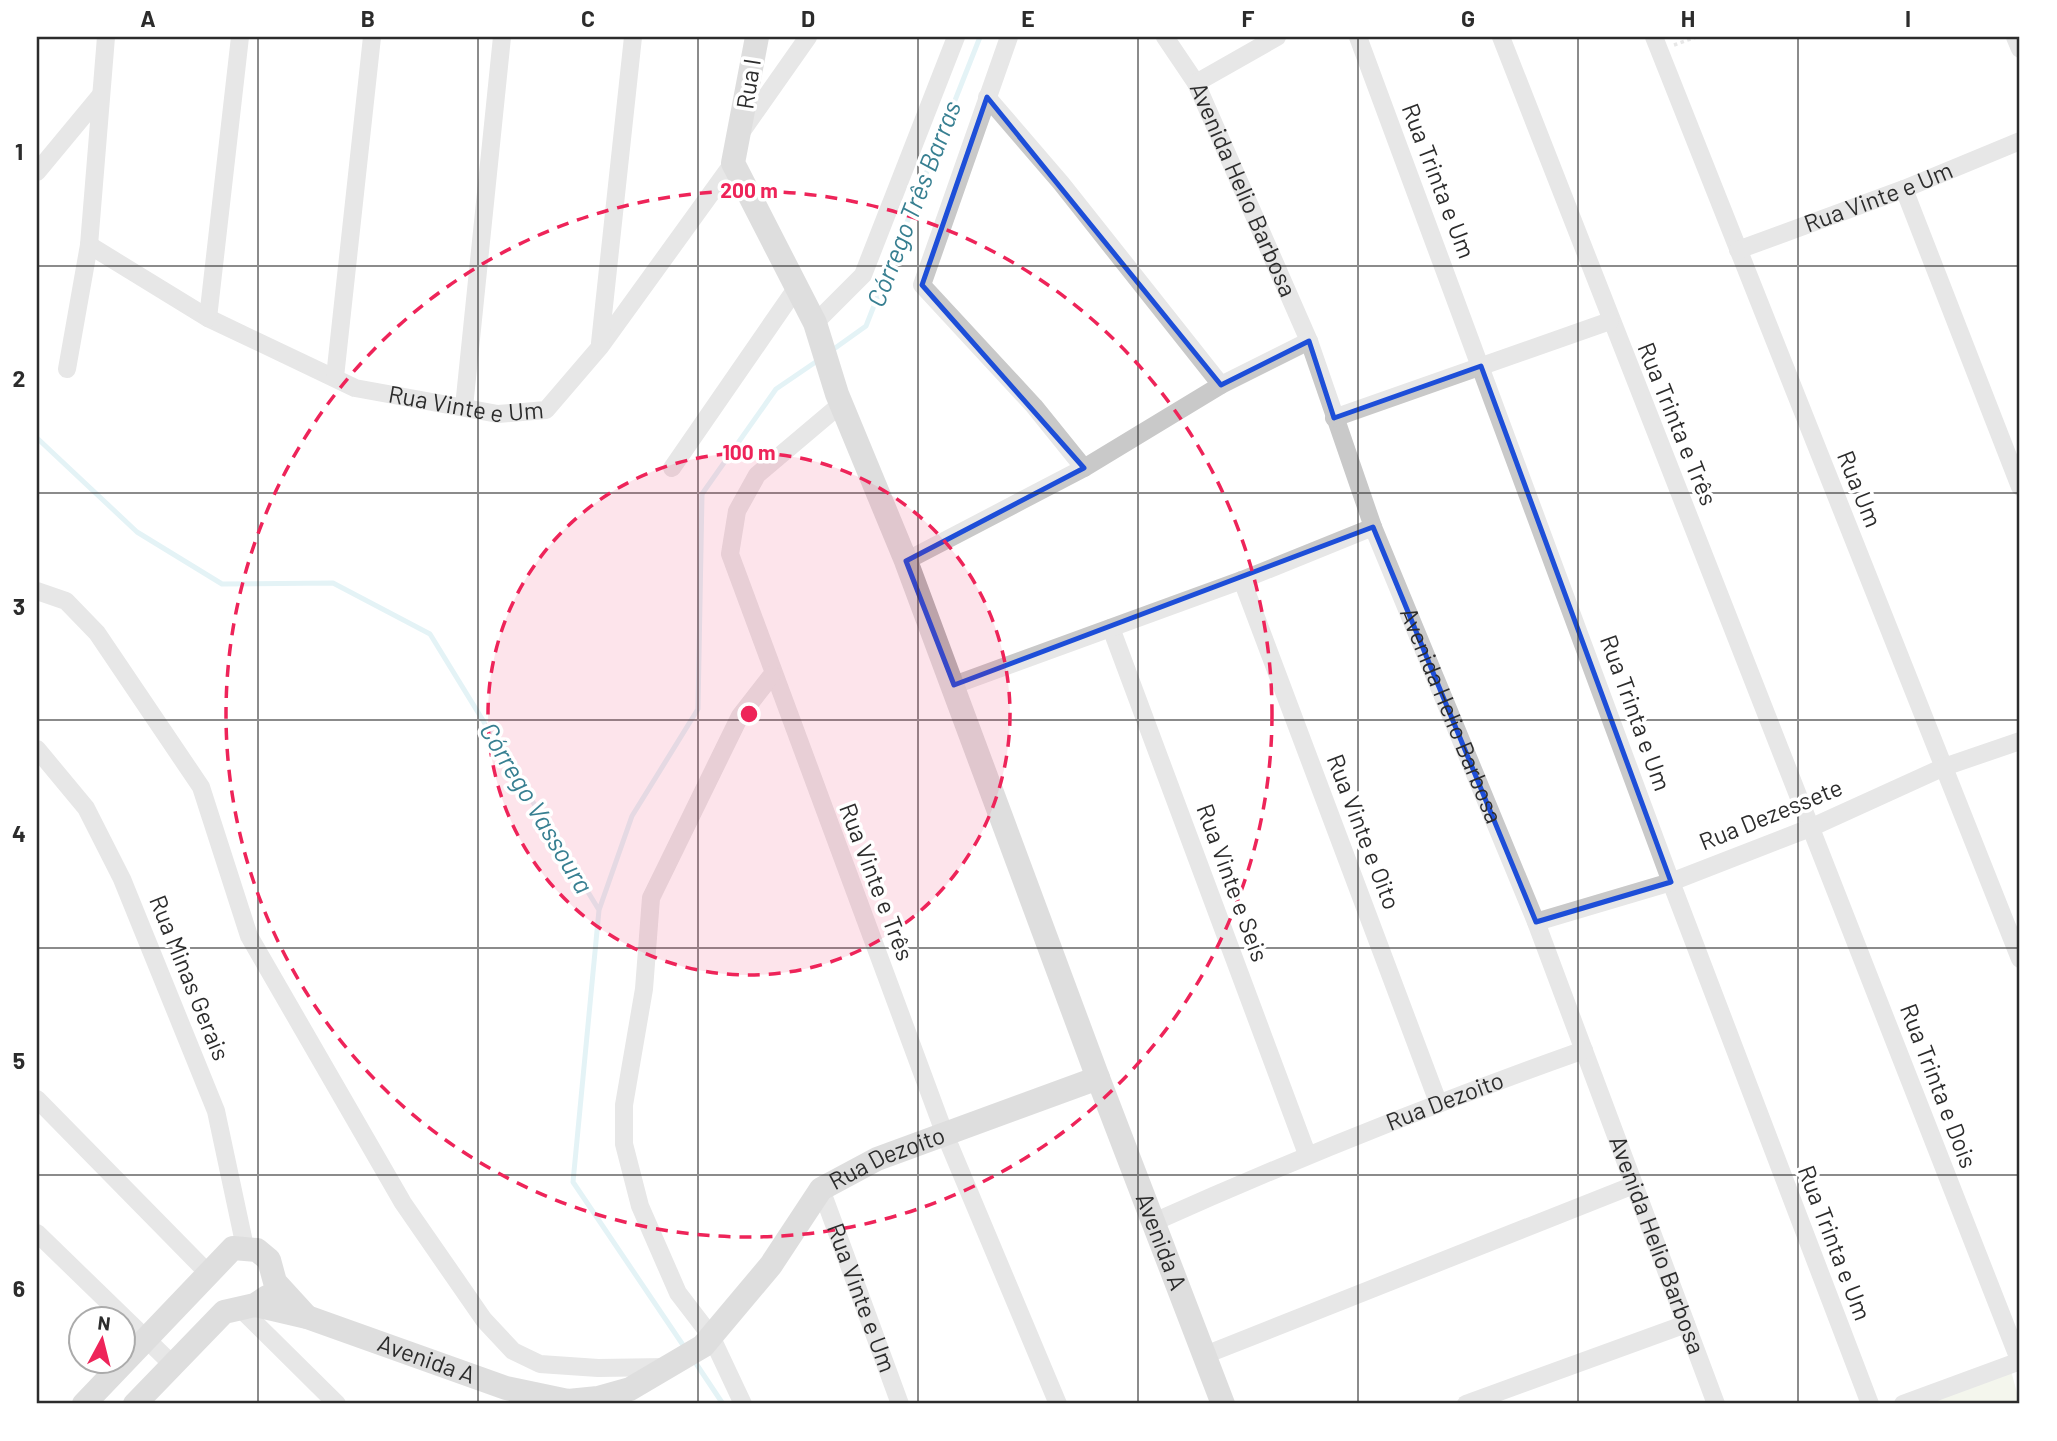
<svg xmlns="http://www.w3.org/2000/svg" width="2057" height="1441" viewBox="0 0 2057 1441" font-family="Barlow,sans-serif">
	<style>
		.green { fill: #e6ebd8 }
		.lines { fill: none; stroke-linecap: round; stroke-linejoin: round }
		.stream { stroke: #c3e4ec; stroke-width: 5 }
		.path { stroke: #c9c9c9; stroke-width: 3.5; stroke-dasharray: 3.5 3.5; stroke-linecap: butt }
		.street { stroke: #c9c9c9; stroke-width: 18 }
		.secondary { stroke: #b6b6b6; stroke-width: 24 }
		.marked { fill: none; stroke: #1d4ed8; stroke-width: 5; stroke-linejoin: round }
		.grid { fill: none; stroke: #2c2c2c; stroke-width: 2; stroke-opacity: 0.55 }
		.ring { fill: none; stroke: #ee2459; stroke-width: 3.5; stroke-dasharray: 12 9 }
		.labels { text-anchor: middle; stroke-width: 7; stroke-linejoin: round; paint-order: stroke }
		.street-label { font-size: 24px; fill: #2c2c2c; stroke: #fff }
		.water-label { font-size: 26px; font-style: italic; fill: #377f91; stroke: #fff }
		.centre { fill: #ee2459; stroke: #fff; stroke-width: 3.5 }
		.ring-label { font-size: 21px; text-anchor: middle; font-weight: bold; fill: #ee2459; stroke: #fff; stroke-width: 7; stroke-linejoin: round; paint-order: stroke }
		.neatline { fill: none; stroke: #2c2c2c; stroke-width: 2.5 }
		.grid-label { font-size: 23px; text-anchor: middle; font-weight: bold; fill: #2c2c2c }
	</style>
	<rect width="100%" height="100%" fill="#fff"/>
	<path class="green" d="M2010,1367L2020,1404H1901Z"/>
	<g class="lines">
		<path class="stream" d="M831,351L866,326L980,37
			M37,438L137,532L222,584L333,583L430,634L599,910
			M685,1348L573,1182L599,910L632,816L698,709L702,494L776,389L820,359
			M693,1359L723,1404"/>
		<path class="path" d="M1674,45L1696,37"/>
		<g class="street">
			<path d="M1009,37L922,285L1034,406L1084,468"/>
			<path id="s1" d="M1165,37L1196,83L1309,341L1373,527L1536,922L1716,1404"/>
			<path d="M1358,37L1671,882L1870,1404"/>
			<path d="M1501,37L2020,1362"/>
			<path d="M1654,37L2020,959"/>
			<path d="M2015,37L2020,49"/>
			<path d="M1196,83L1277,37"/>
			<path d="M987,97L1061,183L1221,385"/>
			<path d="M742,131L808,37"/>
			<path d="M37,172L100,96"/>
			<path d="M1904,189L2020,487"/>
			<path id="s2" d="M89,245L208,318L355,388L498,414L546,410L600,347L733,163"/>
			<path id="s3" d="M1738,250L1904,189L2020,141"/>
			<path d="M208,318L240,37"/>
			<path d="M815,323L863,275L956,37"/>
			<path d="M600,343L633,37"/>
			<path d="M67,369L89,245L106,37"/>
			<path d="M335,377L372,37"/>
			<path d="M841,404L757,475L737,511L730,554L944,1132L1058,1404"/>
			<path d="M464,407L502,37"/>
			<path d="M1334,418L1610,321"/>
			<path d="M672,468L797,287"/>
			<path d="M906,561L1084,468L1221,385L1309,341"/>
			<path d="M1242,580L1438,1102"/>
			<path d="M37,591L66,601L97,633L201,787L249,936L403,1203L484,1320L513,1351L540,1364L598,1368L667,1367"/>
			<path d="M1111,628L1307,1154"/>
			<path d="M954,685L1242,580L1373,527"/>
			<path d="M37,749L86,808L122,879L216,1111L245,1247"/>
			<path d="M1536,922L1671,882L1810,828L1944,767L2020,741"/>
			<path d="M37,1099L208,1273"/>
			<path id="s4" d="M821,1189L900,1404"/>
			<path id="s5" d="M1154,1222C1295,1159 1437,1102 1584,1050"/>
			<path d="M37,1233L172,1364"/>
			<path d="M239,1307L337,1404"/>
			<path d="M1205,1355L1634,1185"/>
			<path d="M743,1404L711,1336L678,1293L640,1206L624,1144V1105L644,989L651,898L740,716L772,675"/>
			<path d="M1466,1404L1686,1324"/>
			<path d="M1903,1404L2020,1361"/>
		</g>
		<g class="secondary">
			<path id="s6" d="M757,37L733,163L815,323L837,394L906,561L1098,1078L1223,1404"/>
			<path id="s7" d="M255,1305L307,1317L506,1388L568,1401L598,1398L630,1389L703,1346L771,1265L821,1189L877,1159L1098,1078"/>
			<path d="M84,1404L233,1248L257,1250L269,1260L275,1282L307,1317"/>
			<path d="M135,1404L224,1312L255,1305L267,1297"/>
		</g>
	</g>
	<path d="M0 0H2057V1441H0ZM987,97L1221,385L1309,341L1334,418L1481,366L1671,882L1536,922L1373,527L954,685L906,561L1084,468L922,285Z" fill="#fff" fill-opacity=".55" fill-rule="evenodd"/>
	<path class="marked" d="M987,97L1221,385L1309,341L1334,418L1481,366L1671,882L1536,922L1373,527L954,685L906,561L1084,468L922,285Z"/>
	<path class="grid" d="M258,37V1404M478,37V1404M698,37V1404M918,37V1404M1138,37V1404M1358,37V1404M1578,37V1404M1798,37V1404M37,266H2020M37,493H2020M37,720H2020M37,948H2020M37,1175H2020"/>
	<circle cx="749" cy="714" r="261" fill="#ee2459" fill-opacity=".12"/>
	<g class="ring">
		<circle cx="749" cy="714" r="261"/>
		<circle cx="749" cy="714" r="523"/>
	</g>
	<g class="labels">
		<g class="street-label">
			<text transform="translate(749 84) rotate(-81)" y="8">Rua I</text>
			<text transform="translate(1438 181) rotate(69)" y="8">Rua Trinta e Um</text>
			<text dy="8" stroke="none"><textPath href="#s1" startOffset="172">Avenida Helio Barbosa</textPath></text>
			<text dy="8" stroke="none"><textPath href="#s3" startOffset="150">Rua Vinte e Um</textPath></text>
			<text dy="8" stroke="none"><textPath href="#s2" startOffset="415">Rua Vinte e Um</textPath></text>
			<text transform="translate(1677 424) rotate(68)" y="8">Rua Trinta e Três</text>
			<text transform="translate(1859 489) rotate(68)" y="8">Rua Um</text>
			<text transform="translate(1635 713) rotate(70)" y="8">Rua Trinta e Um</text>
			<text dy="8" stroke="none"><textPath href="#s1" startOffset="738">Avenida Helio Barbosa</textPath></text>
			<text transform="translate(1771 815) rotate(-22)" y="8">Rua Dezessete</text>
			<text transform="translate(1363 832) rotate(69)" y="8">Rua Vinte e Oito</text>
			<text transform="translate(876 882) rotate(69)" y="8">Rua Vinte e Três</text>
			<text transform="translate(1232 883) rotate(70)" y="8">Rua Vinte e Seis</text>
			<text transform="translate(189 978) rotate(68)" y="8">Rua Minas Gerais</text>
			<text transform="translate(1938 1086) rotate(69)" y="8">Rua Trinta e Dois</text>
			<text dy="8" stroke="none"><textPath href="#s5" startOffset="315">Rua Dezoito</textPath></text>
			<text dy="8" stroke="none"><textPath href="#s7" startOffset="746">Rua Dezoito</textPath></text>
			<text dy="8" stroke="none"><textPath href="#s6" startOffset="1290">Avenida A</textPath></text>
			<text transform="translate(1834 1243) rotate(69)" y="8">Rua Trinta e Um</text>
			<text dy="8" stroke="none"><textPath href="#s1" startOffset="1306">Avenida Helio Barbosa</textPath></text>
			<text dy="8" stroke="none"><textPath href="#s4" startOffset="116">Rua Vinte e Um</textPath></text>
			<text dy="8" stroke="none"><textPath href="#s7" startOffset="180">Avenida A</textPath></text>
		</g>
		<g class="water-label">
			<text transform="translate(914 204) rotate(-69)" y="9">Córrego Três Barras</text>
			<text transform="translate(536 808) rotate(59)" y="9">Córrego Vassoura</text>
		</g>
	</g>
	<circle cx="749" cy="714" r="10" class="centre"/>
	<g class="ring-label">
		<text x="749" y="198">200 m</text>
		<text x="749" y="460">100 m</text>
	</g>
	<rect width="2057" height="1441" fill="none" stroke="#ffffff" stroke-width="77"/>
	<g transform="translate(102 1340) rotate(7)"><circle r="33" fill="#ffffff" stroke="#ababab" stroke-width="2"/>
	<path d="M0-5L12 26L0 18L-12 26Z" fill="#ee2459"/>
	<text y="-10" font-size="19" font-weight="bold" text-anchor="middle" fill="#2c2c2c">N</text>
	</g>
	<rect x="38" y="38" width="1980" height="1364" class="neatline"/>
	<g class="grid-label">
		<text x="148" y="27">A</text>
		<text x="368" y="27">B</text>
		<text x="588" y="27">C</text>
		<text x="808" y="27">D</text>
		<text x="1028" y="27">E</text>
		<text x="1248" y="27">F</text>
		<text x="1468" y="27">G</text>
		<text x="1688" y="27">H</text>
		<text x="1908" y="27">I</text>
		<text x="19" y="160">1</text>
		<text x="19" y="387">2</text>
		<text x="19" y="615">3</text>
		<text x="19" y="842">4</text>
		<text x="19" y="1069">5</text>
		<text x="19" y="1297">6</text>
	</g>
</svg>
